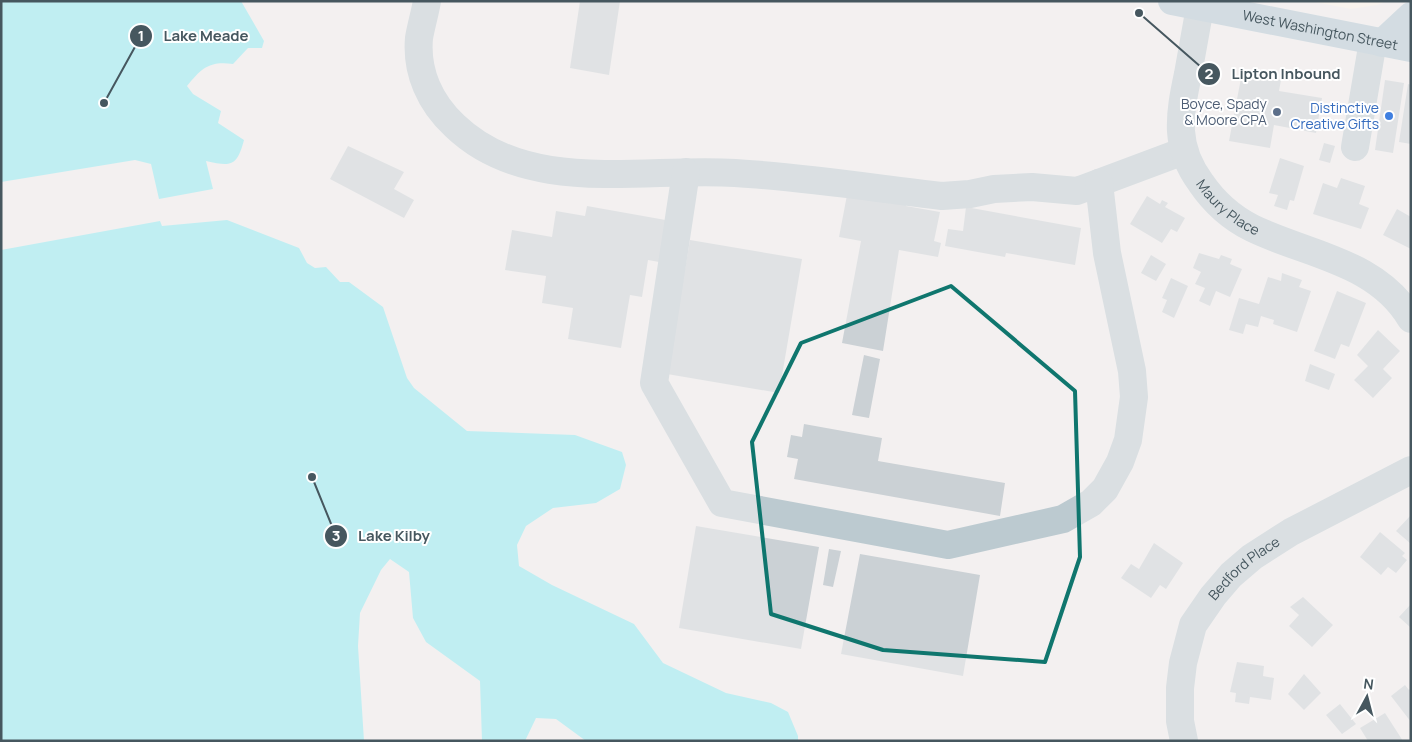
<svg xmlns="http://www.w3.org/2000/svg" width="1412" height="742" viewBox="0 0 1412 742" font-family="Manrope,sans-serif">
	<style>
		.commercial { fill: #fef5e9 }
		.water { fill: #84ecf4 }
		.building { fill: #cbd1d5 }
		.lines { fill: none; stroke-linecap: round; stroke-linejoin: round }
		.minor { stroke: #bccad0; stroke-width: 28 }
		.major { stroke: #adc4d1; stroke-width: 28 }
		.marked { fill: none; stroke: #0f766e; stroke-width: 4; stroke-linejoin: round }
		.service-dot { fill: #5c6f8a; stroke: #fff; stroke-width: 2 }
		.shop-dot { fill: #3f7fe0; stroke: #fff; stroke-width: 2 }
		.labels { text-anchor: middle; stroke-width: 4; stroke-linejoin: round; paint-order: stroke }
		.street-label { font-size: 14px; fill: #46575f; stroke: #fff }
		.service-label { font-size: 14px; fill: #4e5e75; stroke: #fff; text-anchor: end }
		.shop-label { font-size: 14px; fill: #366cbe; stroke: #fff; text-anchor: end }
		.leader { fill: none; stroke: #46575f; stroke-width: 2 }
		.callout-dot { fill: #46575f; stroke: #fff; stroke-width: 2 }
		.mark-label { font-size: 15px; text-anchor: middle; font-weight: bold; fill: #fff }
		.callout-label { font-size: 15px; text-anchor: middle; font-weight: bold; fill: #46575f; stroke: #fff; stroke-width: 4; stroke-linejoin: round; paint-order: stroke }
	</style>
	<rect width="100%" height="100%" fill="#f3f0f0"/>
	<path class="commercial" d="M1309,1H1387L1377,5L1351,9Z"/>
	<path class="water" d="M1,1H241L264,41L262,48H248L233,64C209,61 202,68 187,86L193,94L221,111L218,123L244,140C237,166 232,167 206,161L213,189L159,199L151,164L135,160L1,182Z
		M227,220L299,248L307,263L315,268L326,267L340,282H349L383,307L407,378L414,388L467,431L575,435L622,452L626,465L620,489L596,503L553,508L526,526L517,545L519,566L552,585L634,624L663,663L726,693L771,703L788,712L798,736V741H586L556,719L536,718L525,741H482L480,681L426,642L413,618L409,572L390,559L381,570L360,613L358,646L364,741H1V250L160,221L162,226Z"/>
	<path class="building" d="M580,1H620L609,75L570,68Z
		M1254,70L1273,73L1272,78L1281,80L1279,91L1322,98L1316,133L1274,125L1270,148L1229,141L1242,73L1253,75Z
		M1385,80L1404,83L1393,153L1375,150Z
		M1408,84L1411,85V144L1399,142Z
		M1324,143L1335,146L1330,163L1319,160Z
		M348,146L404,172L394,189L414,200L404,218L330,179Z
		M1280,158L1304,166L1294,201L1290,200L1287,210L1274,206L1278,195L1269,193Z
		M1341,178L1365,186L1359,204L1369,208L1361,229L1313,214L1323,183L1337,188Z
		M847,195L894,204L895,198L907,200L906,206L940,212L934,241L941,243L938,257L899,250L883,351L842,343L861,241L839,237Z
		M1147,196L1160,204L1162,200L1168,203L1165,207L1185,218L1177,232L1171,229L1162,243L1130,224Z
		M587,206L688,224L681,266L648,260L642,297L630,295L621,348L568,339L573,308L542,303L546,276L505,270L512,230L552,237L556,211L585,216Z
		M966,207L1081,228L1075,265L1006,253L1005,257L945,246L948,229L963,231Z
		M1397,209L1411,217V249L1383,235Z
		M690,240L802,259L779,393L667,374Z
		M1199,253L1219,259L1221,255L1232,259L1230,264L1242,269L1230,297L1216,291L1210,306L1199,301L1205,288L1195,284L1201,272L1193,268Z
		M1151,255L1166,264L1156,281L1141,273Z
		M1282,273L1302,280L1299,287L1311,291L1297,332L1273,324L1274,320L1261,316L1258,327L1246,324L1243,334L1229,330L1239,298L1259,304L1268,277L1281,281Z
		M1171,278L1188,286L1174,318L1162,312L1167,300L1162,298Z
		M1337,291L1366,303L1349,347L1341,344L1335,359L1314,351Z
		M1378,330L1400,351L1383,369L1392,378L1373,398L1354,380L1368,366L1357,355Z
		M864,355L880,359L869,418L852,415Z
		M1310,364L1335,374L1329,390L1305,381Z
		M804,424L882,438L878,461L1005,483L1000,516L794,479L798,459L787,457L791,435L802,437Z
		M1411,515V544L1396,531Z
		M696,526L819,547L801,649L679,628Z
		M1380,532L1405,553L1402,556L1407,560L1396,573L1388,567L1381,575L1360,557Z
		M1154,543L1183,563L1166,589L1160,585L1151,598L1121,578L1131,564L1139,569Z
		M829,549L841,551L833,587L823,585Z
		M860,554L980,575L963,676L841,654Z
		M1303,597L1333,625L1312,647L1289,626L1299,615L1290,607Z
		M1411,604V628L1399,617Z
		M1237,662L1264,666L1263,676L1274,678L1271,700L1250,697L1249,704L1235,702L1236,693L1230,692Z
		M1304,674L1321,693L1304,710L1288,694Z
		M1405,685L1409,690L1411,688V722L1391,696Z
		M1340,704L1356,724L1342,734L1326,715Z
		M1385,713L1403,741H1368L1360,728Z"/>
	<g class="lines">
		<g class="minor">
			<path d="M427,1C425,13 421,26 419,38C416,72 430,103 455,126C528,196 643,167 735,173C804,177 873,188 942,196L970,194L994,189L1032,187L1077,191L1184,151"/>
			<path id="s1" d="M1200,7C1196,29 1192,52 1188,74C1184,93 1180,112 1181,131C1182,150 1190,168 1201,183C1214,202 1232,218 1252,228C1307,255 1377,261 1411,319"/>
			<path d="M1355,147L1373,41"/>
			<path d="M686,172L654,383L722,503L948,545L1063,519L1091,503L1105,489L1120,462L1128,440L1134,397L1132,371L1107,253L1099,183"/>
			<path id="s2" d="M1184,741L1180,721V688L1183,663L1193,625L1213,596L1231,575L1252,557L1291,532L1411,470"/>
		</g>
		<g class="major">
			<path id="s3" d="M1172,1L1411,48"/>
			<path d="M1382,43L1411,16"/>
		</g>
	</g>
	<path d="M0 0H1412V742H0ZM951,286L1075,391L1080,557L1045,662L883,650L771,614L752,442L801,343Z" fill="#f3f0f0" fill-opacity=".55" fill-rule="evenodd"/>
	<path class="marked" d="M951,286L1075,391L1080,557L1045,662L883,650L771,614L752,442L801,343Z"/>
	<circle class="service-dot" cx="1277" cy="112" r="5"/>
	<circle class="shop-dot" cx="1389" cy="116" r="5"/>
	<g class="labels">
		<g class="street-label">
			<text dy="5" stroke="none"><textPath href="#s3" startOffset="151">West Washington Street</textPath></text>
			<text dy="5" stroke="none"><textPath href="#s1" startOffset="219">Maury Place</textPath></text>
			<text dy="5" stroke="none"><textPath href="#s2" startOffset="195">Bedford Place</textPath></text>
		</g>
		<g class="service-label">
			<text x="1267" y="109">Boyce, Spady<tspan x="1267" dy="16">&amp; Moore CPA</tspan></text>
		</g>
		<g class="shop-label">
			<text x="1379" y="113">Distinctive<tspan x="1379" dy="16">Creative Gifts</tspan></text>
		</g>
	</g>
	<path class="leader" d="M104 103L141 36M1139 13L1209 74M312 477L336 536"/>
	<g class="callout-dot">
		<circle cx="104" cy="103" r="5"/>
		<circle cx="1139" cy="13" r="5"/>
		<circle cx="312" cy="477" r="5"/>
		<circle cx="141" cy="36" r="12"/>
		<circle cx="1209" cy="74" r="12"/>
		<circle cx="336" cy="536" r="12"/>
	</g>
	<g class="mark-label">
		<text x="141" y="41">1</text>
		<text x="1209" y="79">2</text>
		<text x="336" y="541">3</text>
	</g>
	<g class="callout-label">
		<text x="206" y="41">Lake Meade</text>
		<text x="1286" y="79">Lipton Inbound</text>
		<text x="394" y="541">Lake Kilby</text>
	</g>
	<rect width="1412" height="742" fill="none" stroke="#46575f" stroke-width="5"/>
	<g transform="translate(1367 697) rotate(7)" stroke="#ffffff" stroke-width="4" paint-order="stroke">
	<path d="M0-4L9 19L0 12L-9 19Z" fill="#46575f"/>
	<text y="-8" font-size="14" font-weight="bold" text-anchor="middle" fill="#46575f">N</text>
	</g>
</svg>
